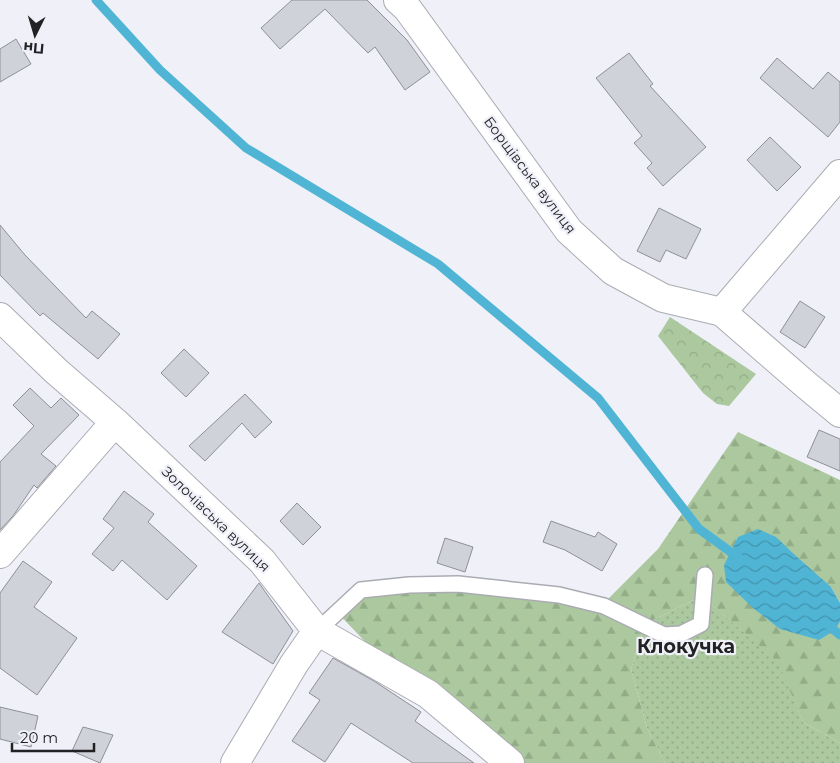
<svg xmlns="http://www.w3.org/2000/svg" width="840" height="763" viewBox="0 0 840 763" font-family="Montserrat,sans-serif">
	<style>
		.grass { fill: url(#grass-dots) }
		.forest { fill: url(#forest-firs) }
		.park { fill: url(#park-crowns) }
		.water { fill: url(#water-waves) }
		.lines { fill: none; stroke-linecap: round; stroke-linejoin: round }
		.stream { stroke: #50b5d5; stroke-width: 9 }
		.building { fill: #d0d2d9; stroke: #8f9097 }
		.service-casing { stroke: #abacb3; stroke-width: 18 }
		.minor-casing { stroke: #abacb3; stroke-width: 30 }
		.service { stroke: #fff; stroke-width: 15 }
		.minor { stroke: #fff; stroke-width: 28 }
		.labels { text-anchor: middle; stroke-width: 4.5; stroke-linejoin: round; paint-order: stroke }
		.street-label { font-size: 14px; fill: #222225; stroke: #eff0f8 }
		.district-label { font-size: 19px; font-weight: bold; fill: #222225; stroke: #eff0f8 }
	</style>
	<defs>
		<pattern id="grass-dots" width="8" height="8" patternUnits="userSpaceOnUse" patternTransform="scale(1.25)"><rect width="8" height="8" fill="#abc89e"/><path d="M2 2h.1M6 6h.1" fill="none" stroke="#93ac88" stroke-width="1.8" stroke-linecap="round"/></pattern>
		<pattern id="forest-firs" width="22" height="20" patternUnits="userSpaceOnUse" patternTransform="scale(1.25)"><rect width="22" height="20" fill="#abc89e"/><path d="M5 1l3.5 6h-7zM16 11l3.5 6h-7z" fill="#93ac88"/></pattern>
		<pattern id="park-crowns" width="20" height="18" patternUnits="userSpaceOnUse" patternTransform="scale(1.25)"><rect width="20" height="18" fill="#abc89e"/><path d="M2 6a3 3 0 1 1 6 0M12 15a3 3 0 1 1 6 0" fill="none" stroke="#93ac88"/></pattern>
		<pattern id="water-waves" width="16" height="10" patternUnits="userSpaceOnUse" patternTransform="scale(1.25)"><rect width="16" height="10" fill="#50b5d5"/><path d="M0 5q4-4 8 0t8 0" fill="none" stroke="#4293ad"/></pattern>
	</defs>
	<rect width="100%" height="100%" fill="#eff0f8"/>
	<path class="grass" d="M702,596L779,662L803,722L840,743V763H665L647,728L631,669L645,624Z"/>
	<path class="forest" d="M738,432L840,480V603L831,587L780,629L798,633L835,630L840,622V743L803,722L778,662L702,596L645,624L631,669L647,728L665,763H499L415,694L334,609L359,585L456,579L604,603L658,549Z"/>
	<path class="park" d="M670,317L756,374L729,406L717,404L703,393L658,336Z"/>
	<path class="water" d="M758,529L776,537L796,556L831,587L840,603V622L835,630L819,640L780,629L753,608L726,582L724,565L738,537Z"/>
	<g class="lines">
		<path class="stream" d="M96,0L160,70L246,148L438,264L598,398L699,529L739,558
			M827,624L840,635"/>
	</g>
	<path class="building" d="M292,0H367L407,40L430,72L405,90L375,47L368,53L325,9L280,49L261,28Z
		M16,39L31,64L0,82V49Z
		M629,53L653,84L650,86L706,147L663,186L647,168L652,163L634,143L642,136L596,78Z
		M777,58L813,89L828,72L840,82V122L828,137L760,78Z
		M770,137L801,167L777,191L747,160Z
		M659,208L701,229L686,259L666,250L660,262L637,251Z
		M0,225L25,255L86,318L92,311L120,334L98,359L43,313L40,316L0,275Z
		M800,301L825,317L805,348L780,332Z
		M184,349L209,373L186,397L161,373Z
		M30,388L51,408L61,398L79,415L41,454L56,466L37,488L34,485L13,516L0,530V462L34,426L13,405Z
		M245,394L272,422L255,438L242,423L205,461L189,446Z
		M819,430L840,439V471L807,457Z
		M124,491L154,514L148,522L197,566L167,600L122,560L113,571L92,554L114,528L103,519Z
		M297,503L321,527L303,545L280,521Z
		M551,521L595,537L598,532L617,544L602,571L565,550L543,542Z
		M445,538L473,547L465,572L437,563Z
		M23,561L52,582L34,607L77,638L37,695L0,668V593Z
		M259,583L293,631L273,664L222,632Z
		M333,658L374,681L421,712L415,721L474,763H413L351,723L325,762L292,741L320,700L309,693Z
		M0,707L38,716L31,747L0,739Z
		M83,727L113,735L100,763L72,751Z"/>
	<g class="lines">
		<g class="service-casing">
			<path id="service" d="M317,631L361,590L409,585L458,584L559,595L604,606L664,635L681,634L701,624L705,575"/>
		</g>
		<g class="minor-casing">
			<path id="minor" d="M398,0L407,8L569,231L613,271L663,298L722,312L805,384L840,413
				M722,312L840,174
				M0,317L56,371L115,422L262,561L317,631L428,694L510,763
				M0,554L115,422
				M235,763L294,664L317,631"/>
		</g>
		<use href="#service" class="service"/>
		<use href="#minor" class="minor"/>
	</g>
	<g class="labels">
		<g class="street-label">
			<text transform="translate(530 175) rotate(53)" y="5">Борщівська вулиця</text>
			<text transform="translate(216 519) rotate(44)" y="5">Золочівська вулиця</text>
		</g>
		<g class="district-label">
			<text x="686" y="653">Клокучка</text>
		</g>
	</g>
	<g transform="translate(35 35) rotate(185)" stroke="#eff0f8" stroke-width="4" paint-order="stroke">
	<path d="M0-4L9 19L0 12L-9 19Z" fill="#222225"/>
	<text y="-8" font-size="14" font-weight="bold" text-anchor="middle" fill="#222225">Пн</text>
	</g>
	<path d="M12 743v8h82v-8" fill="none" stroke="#222225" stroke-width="2.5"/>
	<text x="20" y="743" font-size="15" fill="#222225" stroke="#eff0f8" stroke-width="4" paint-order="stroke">20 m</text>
</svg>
